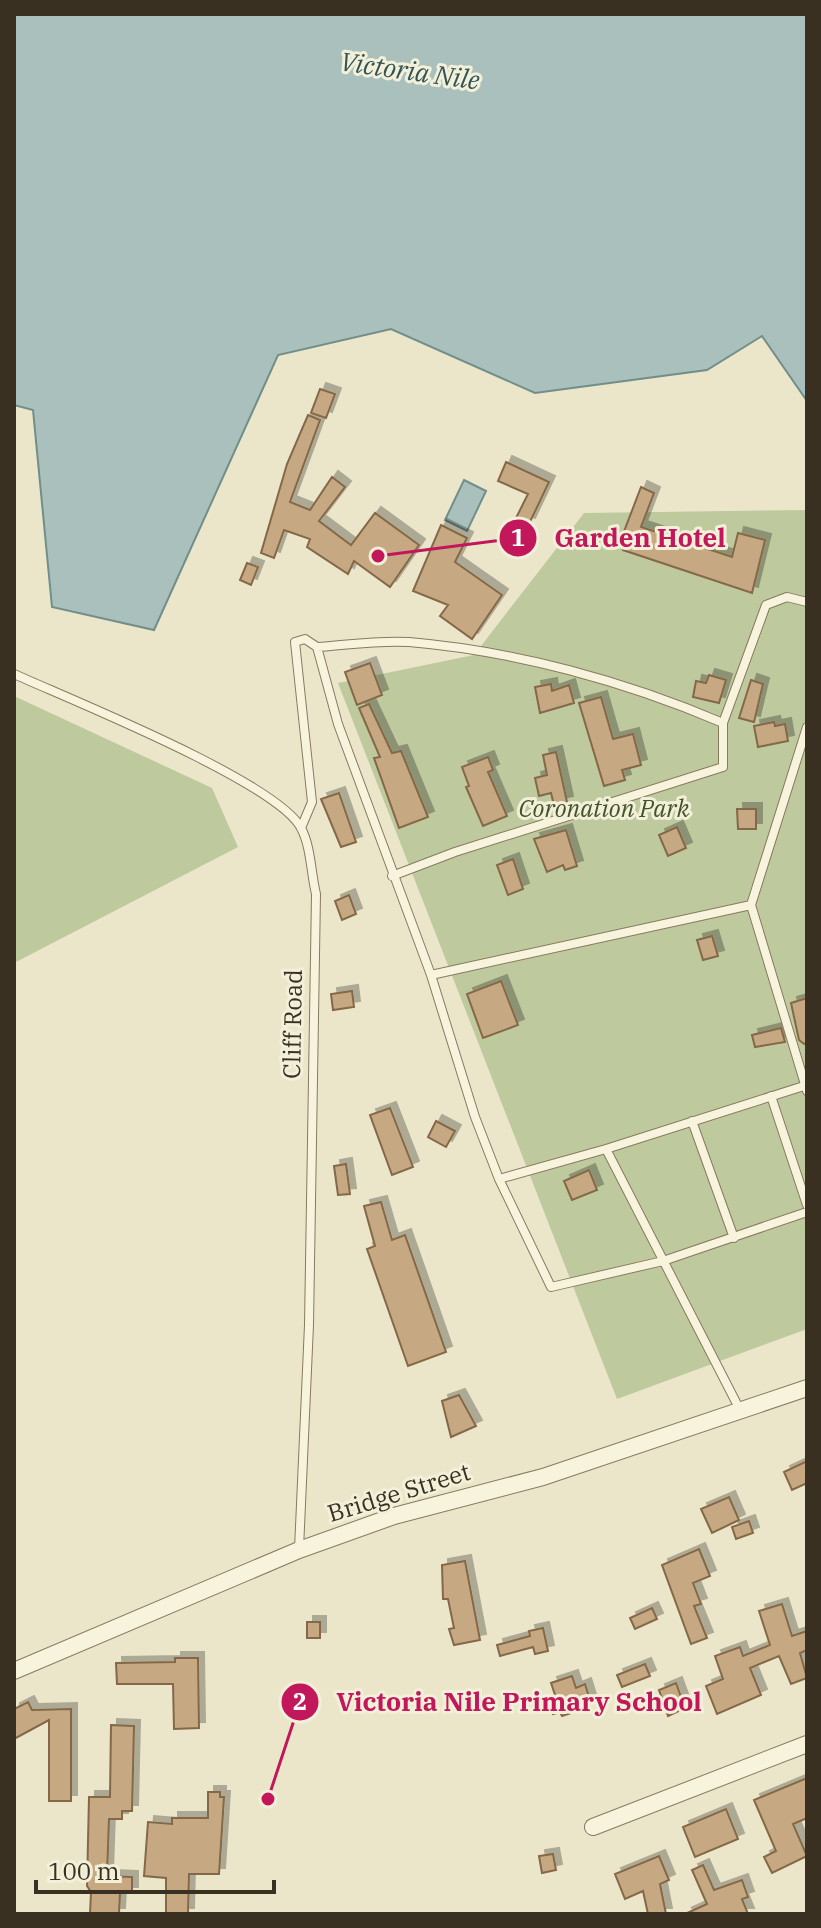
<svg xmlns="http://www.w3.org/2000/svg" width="821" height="1928" viewBox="0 0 821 1928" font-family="'IBM Plex Serif',serif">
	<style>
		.green { fill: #bec99e }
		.water { fill: #aac0bd; stroke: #718e8b; stroke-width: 2 }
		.building { fill: #c6a983; stroke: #846847; stroke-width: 2; filter: url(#shadow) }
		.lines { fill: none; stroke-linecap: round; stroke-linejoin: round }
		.lane-casing { stroke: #877a5f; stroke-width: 10 }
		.street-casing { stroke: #877a5f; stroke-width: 18 }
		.lane { stroke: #f7f3dd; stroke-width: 8 }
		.street { stroke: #f7f3dd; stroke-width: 16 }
		.labels { text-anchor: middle; stroke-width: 6; stroke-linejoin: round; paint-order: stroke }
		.park-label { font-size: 24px; font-style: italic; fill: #43532a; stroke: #f3f0d9 }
		.street-label { font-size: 24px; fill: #393022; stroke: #f3f0d9 }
		.water-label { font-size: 26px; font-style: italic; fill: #325457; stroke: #f3f0d9 }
		.leader { fill: none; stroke: #c2185b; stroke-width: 3 }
		.callout-dot { fill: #c2185b; stroke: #f3f0d9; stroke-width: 3 }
		.mark-label { font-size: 24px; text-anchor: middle; font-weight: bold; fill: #fff }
		.callout-label { font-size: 26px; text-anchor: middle; font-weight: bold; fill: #c2185b; stroke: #f3f0d9; stroke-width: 6; stroke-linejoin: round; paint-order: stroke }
	</style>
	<defs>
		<filter id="shadow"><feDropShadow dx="6" dy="-6" stdDeviation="0" flood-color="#0004"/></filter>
	</defs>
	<rect width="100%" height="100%" fill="#ebe6ca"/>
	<path class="green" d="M807,510V1329L617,1399L338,683L474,655L584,513Z
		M14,696L212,788L238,847L14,963Z"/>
	<path class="water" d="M14,14H807V401L762,336L707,370L535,393L391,329L278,355L154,630L52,607L33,410L14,405Z
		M464,480L486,491L467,531L445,520Z"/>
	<path class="building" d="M320,389L335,394L326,418L311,413Z
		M308,415L320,420L290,502L310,510L332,477L345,487L319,521L351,545L375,513L419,545L390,587L354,561L348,574L307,547L310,539L284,530L274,558L261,553L287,464Z
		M506,462L549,482L529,524L516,518L528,494L498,481Z
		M641,487L654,493L641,527L732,557L738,533L765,540L752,593L623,550L625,544L620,542Z
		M441,525L467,538L455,562L502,595L472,639L440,616L448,605L413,591Z
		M247,563L258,567L251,585L240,580Z
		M370,663L382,695L357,705L345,672Z
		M709,675L726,680L719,703L693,697L696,681L706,683Z
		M751,680L763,684L754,722L739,718Z
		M551,684L552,691L569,685L574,703L540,713L535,687Z
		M601,697L613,739L633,734L641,765L622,770L625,780L604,786L579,703Z
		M369,704L392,753L401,751L428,817L399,828L374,758L380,757L359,708Z
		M774,722L775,726L785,724L788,741L758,747L754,726Z
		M556,752L567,802L554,805L551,793L539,796L535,778L547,775L543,755Z
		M488,757L493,770L488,772L507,816L483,826L466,787L469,786L462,767Z
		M339,793L356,842L341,847L321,799Z
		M737,809H756V829H738Z
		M677,827L686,848L668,856L659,835Z
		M566,830L577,866L565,870L563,865L547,872L534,839Z
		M513,859L523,889L508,895L497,865Z
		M349,895L356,914L342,920L335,901Z
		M712,936L718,956L703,960L697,940Z
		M501,981L518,1025L483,1038L467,994Z
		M352,991L354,1007L333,1010L331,994Z
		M807,998V1043L804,1044L799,1040L791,1003Z
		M781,1028L785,1042L755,1047L752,1035Z
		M390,1108L413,1167L392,1175L370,1115Z
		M436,1121L455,1131L446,1147L428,1137Z
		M346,1164L350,1194L338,1195L334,1166Z
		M589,1170L597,1190L572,1200L564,1181Z
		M381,1202L392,1240L405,1235L446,1352L408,1366L367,1249L375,1246L364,1206Z
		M459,1395L476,1426L451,1437L442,1401Z
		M807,1461V1483L792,1490L784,1472Z
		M729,1497L739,1520L712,1533L701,1509Z
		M749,1521L753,1533L736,1539L732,1527Z
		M699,1549L710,1576L693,1583L701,1604L694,1606L707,1638L691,1644L662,1565Z
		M465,1561L480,1640L454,1645L449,1629L454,1628L448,1599H443L442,1565Z
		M782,1604L792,1636L807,1631V1650L800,1653L807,1678L791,1684L779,1656L750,1668L761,1695L717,1714L706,1686L723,1679L715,1656L740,1647L743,1656L770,1645L759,1611Z
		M652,1608L657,1619L635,1629L630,1618Z
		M307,1622H320V1638H307Z
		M543,1628L548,1651L535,1654L533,1647L500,1656L497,1645L530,1636L529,1631Z
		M175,1658H198L199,1728L174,1729L173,1684H117L116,1663L175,1662Z
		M645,1664L650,1676L622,1687L617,1675Z
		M572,1676L576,1688L585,1684L590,1700L581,1703L583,1709L562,1716L560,1712L553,1714L548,1701L556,1698L551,1683Z
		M676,1683L685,1708L668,1716L659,1690Z
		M28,1702L32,1710L71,1709V1801H49V1720L14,1739V1709Z
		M111,1725L134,1726L132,1811H122V1819H109L107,1876L132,1877V1893H120L119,1914H90L91,1892L87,1886L89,1797H110Z
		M807,1778V1818L793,1824L807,1856L772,1873L764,1857L776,1851L754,1800Z
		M208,1792H220V1797H224L219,1874H189L188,1914H166V1878L144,1876L148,1822L172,1824V1818H208Z
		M726,1809L738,1839L695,1857L683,1827Z
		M553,1854L556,1870L542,1873L539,1856Z
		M659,1856L669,1880L660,1884L666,1914H648L643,1891L625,1899L615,1874Z
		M703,1865L714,1890L742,1880L748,1897L742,1899L748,1914H685L707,1904L692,1870Z"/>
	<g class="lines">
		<g class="lane-casing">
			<path id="lane" d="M14,674C69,699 277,782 301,828C311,846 311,874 316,894L309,1325L299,1549
				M723,723C625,681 515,651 409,642C379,640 347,645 317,647L338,724L431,975L475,1117L499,1179L551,1287L663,1261L807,1212
				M301,828L312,802L295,642L305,639L317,647
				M392,876L455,852L723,767V723L766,605L787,597L807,602
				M751,905L807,1091
				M431,975L751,905L807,727
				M771,1096L807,1205
				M692,1121L734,1238
				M606,1149L740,1410
				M499,1179L606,1149L807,1085"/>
		</g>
		<g class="street-casing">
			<path id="street" d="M14,1671L299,1550L394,1516L543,1477L807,1388
				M593,1827L807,1744"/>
		</g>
		<use href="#lane" class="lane"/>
		<use href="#street" class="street"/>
	</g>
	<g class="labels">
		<g class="park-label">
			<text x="604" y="817">Coronation Park</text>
		</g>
		<g class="street-label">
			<text transform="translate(293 1024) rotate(-89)" y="8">Cliff Road</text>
			<text transform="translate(399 1493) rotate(-17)" y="8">Bridge Street</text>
		</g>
		<g class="water-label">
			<text transform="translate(410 71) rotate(8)" y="9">Victoria Nile</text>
		</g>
	</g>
	<path class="leader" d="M378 556L518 538M268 1799L300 1702"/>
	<g class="callout-dot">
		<circle cx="378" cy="556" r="8"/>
		<circle cx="268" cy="1799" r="8"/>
		<circle cx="518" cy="538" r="20"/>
		<circle cx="300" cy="1702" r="20"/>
	</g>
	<g class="mark-label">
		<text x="518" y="546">1</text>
		<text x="300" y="1710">2</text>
	</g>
	<g class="callout-label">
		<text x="640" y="547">Garden Hotel</text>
		<text x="519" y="1711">Victoria Nile Primary School</text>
	</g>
	<rect width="821" height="1928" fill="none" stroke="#393022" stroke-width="32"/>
	<path d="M36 1880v12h238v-12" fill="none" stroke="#393022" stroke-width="4"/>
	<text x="48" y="1880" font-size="24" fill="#393022" stroke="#f3f0d9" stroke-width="6" paint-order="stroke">100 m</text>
</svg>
